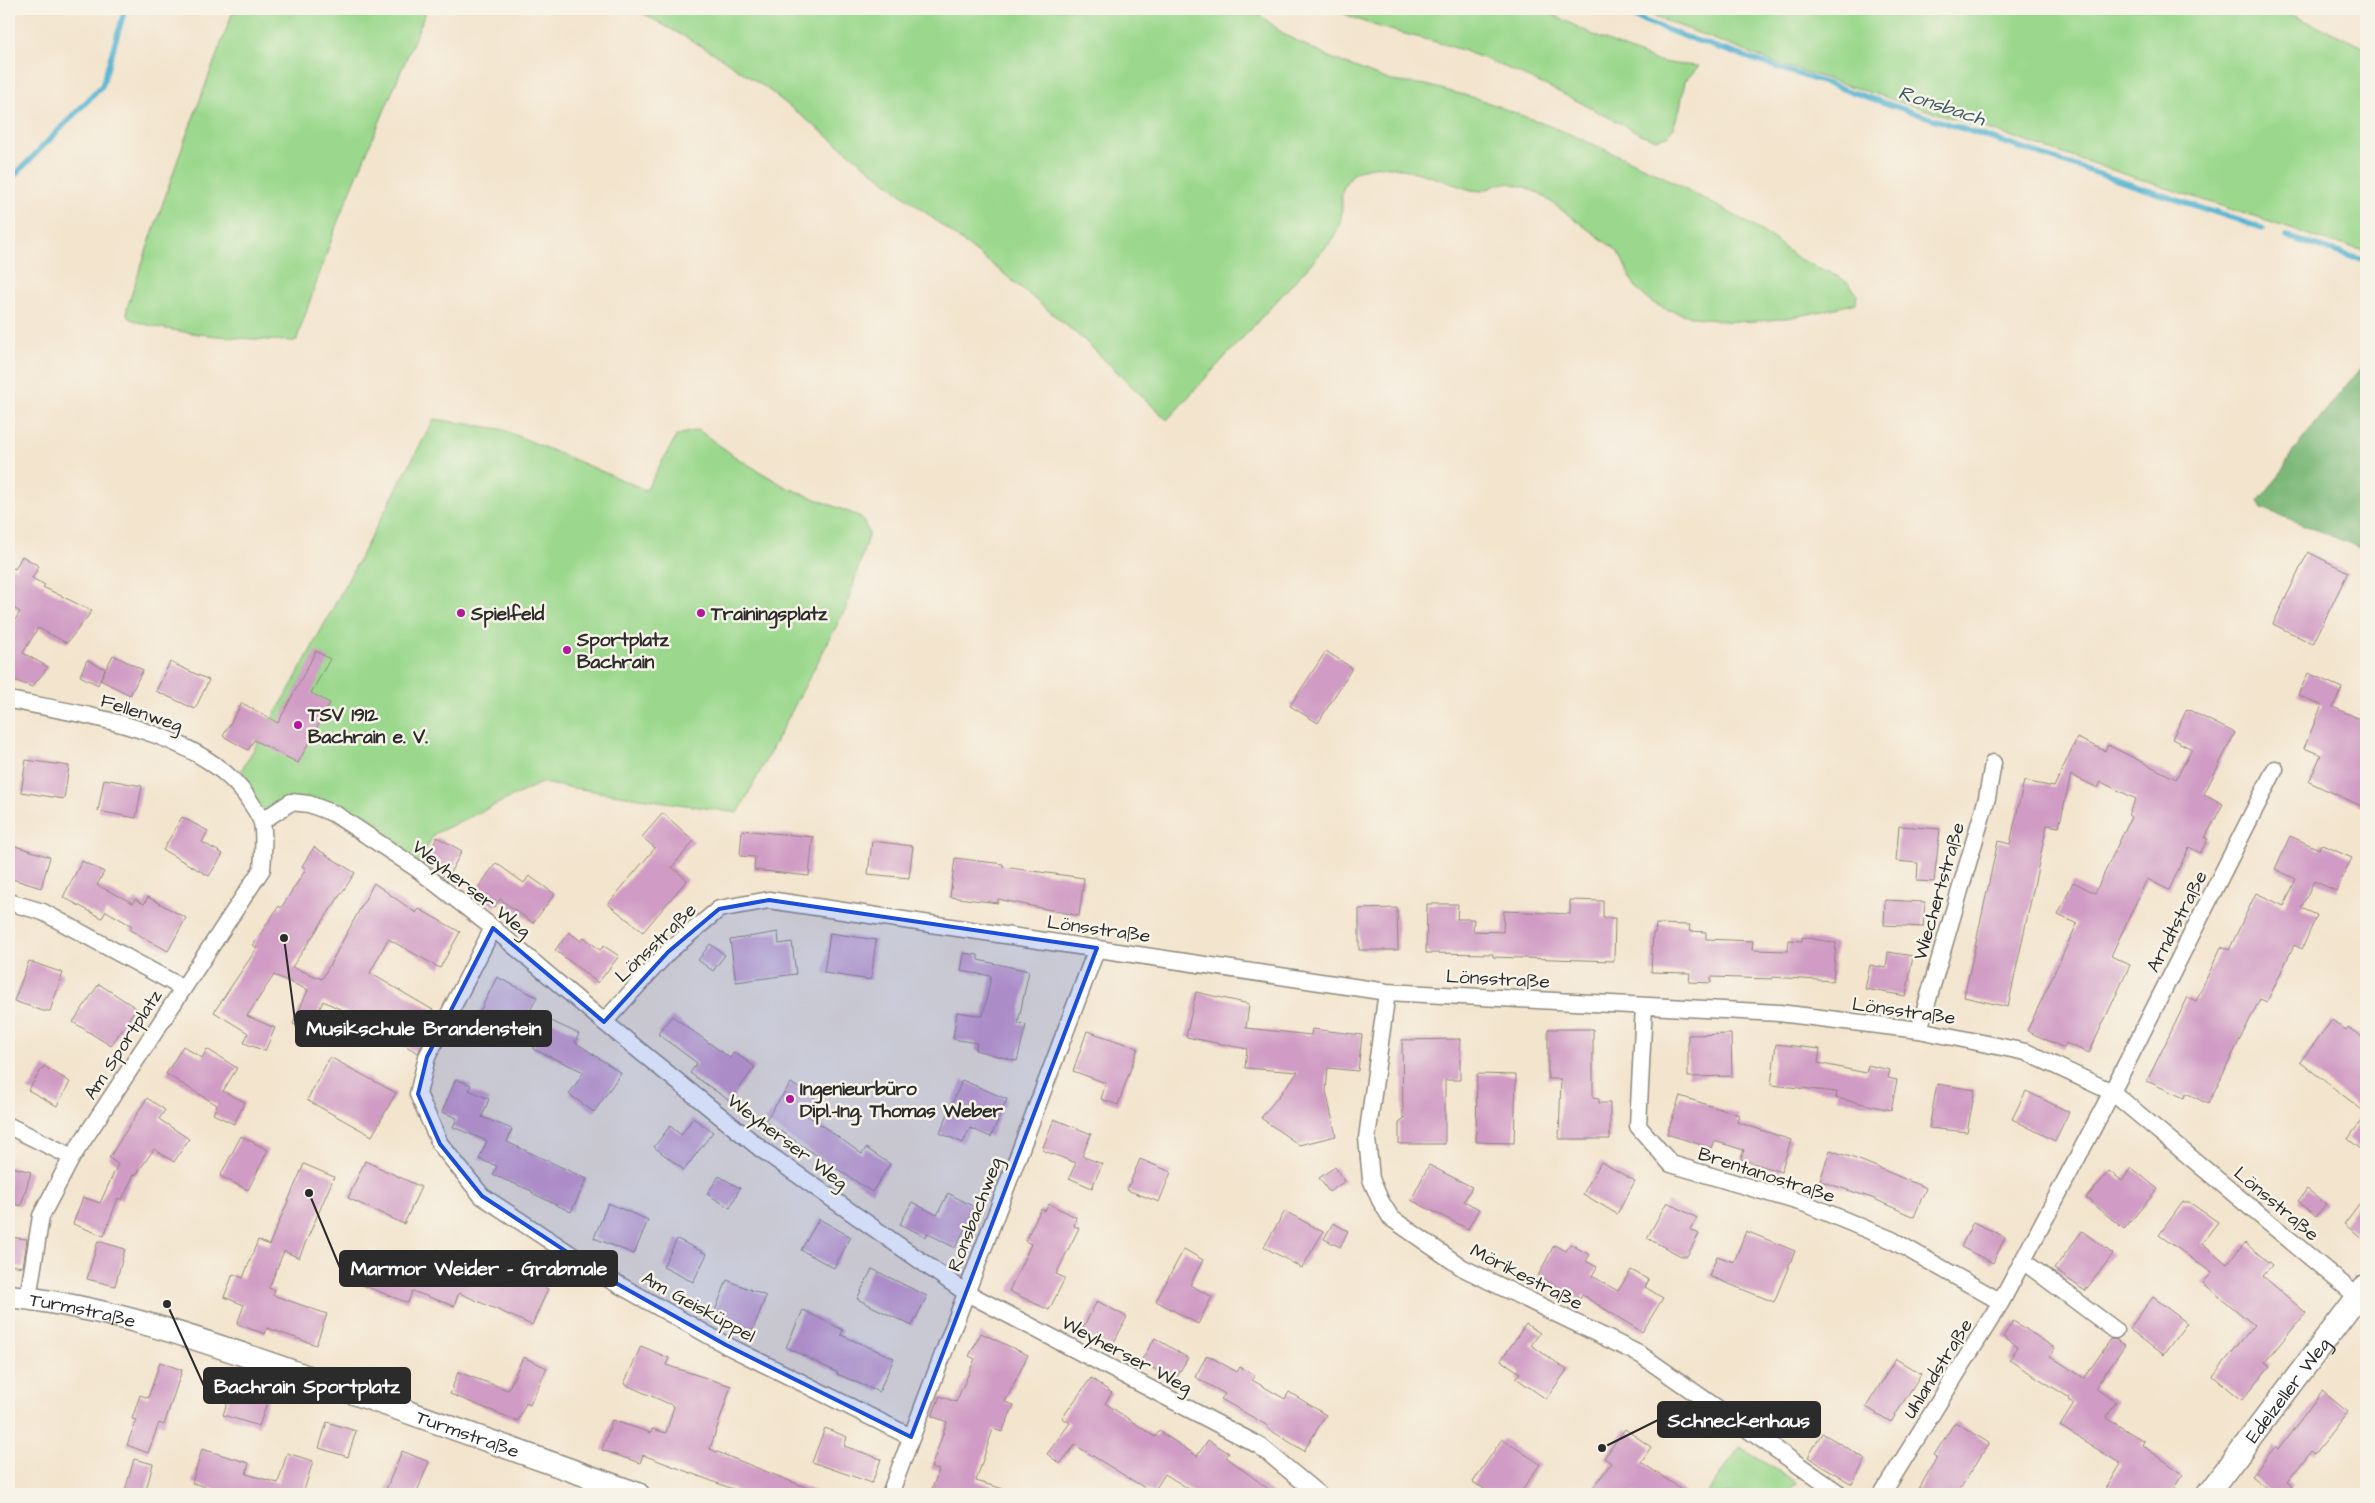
<svg xmlns="http://www.w3.org/2000/svg" width="2375" height="1503" viewBox="0 0 2375 1503" font-family="'Architects Daughter',sans-serif">
	<style>
		.green { fill: #9bd88d; stroke: #63825c }
		.forest { fill: #7cb878; stroke: #547252 }
		.lines { fill: none; stroke-linecap: round; stroke-linejoin: round }
		.stream { stroke: #53b3d1; stroke-width: 5.5 }
		.building { fill: #d09bc4 }
		.street-casing { stroke: #8f887c; stroke-width: 19 }
		.secondary-casing { stroke: #8f887c; stroke-width: 25 }
		.street { stroke: #fff; stroke-width: 16 }
		.secondary { stroke: #fff; stroke-width: 22 }
		.marked { fill: #1d4ed8; fill-opacity: 0.2; stroke: #1d4ed8; stroke-width: 4; stroke-linejoin: round }
		.poi-dot { fill: #b5179e; stroke: #f7f3e8; stroke-width: 2 }
		.labels { text-anchor: middle; stroke-width: 5; stroke-linejoin: round; paint-order: stroke }
		.poi-label { font-size: 19px; font-weight: bold; fill: #2b2b2b; stroke: #f7f3e8; text-anchor: start }
		.street-label { font-size: 19px; fill: #2b2b2b; stroke: #f7f3e8 }
		.water-label { font-size: 20px; font-style: italic; fill: #395b65; stroke: #f7f3e8 }
		.leader { fill: none; stroke: #2b2b2b; stroke-width: 2 }
		.callout-dot { fill: #2b2b2b; stroke: #f7f3e8; stroke-width: 2 }
		.callout { fill: #2b2b2b; stroke: #2b2b2b; stroke-width: 2 }
		.callout-label { font-size: 20px; text-anchor: middle; font-weight: bold; fill: #fff }
	</style>
	<rect width="100%" height="100%" fill="#f7f3e8"/>
	<filter id="ink" filterUnits="userSpaceOnUse"><feTurbulence type="fractalNoise" baseFrequency=".02" numOctaves="2"/><feDisplacementMap in="SourceGraphic" scale="10" xChannelSelector="R" yChannelSelector="G"/><feConvolveMatrix kernelMatrix="1 2 1 2 8 2 1 2 1" color-interpolation-filters="sRGB"/></filter>
	<filter id="wash" filterUnits="userSpaceOnUse"><feTurbulence type="fractalNoise" baseFrequency=".0096" numOctaves="4" result="noise"/><feDisplacementMap in="SourceGraphic" scale="20" xChannelSelector="R" yChannelSelector="G"/><feGaussianBlur stdDeviation="1.12" result="paint"/><feColorMatrix in="noise" values="0 0 0 0 0 0 0 0 0 0 0 0 0 0 0 0 0 1.4 0 .05"/><feComposite in="paint" operator="in"/></filter>
	<g filter="url(#wash)">
		<rect width="100%" height="100%" fill="#f3e4cd"/>
		<path class="green" d="M234,9H427L338,221L296,341C267,341 145,333 127,316V308L138,275L184,142Z
			M635,9H1253L1285,35L1331,58L1391,81L1426,85L1479,99L1565,132L1651,170L1741,219L1772,238L1797,258L1839,277L1849,284L1857,294L1856,303C1795,318 1744,330 1682,314C1666,309 1654,306 1642,294C1628,282 1627,262 1615,249L1540,194L1525,187L1509,183L1500,184L1482,191L1472,190C1441,182 1360,142 1343,189C1341,193 1342,200 1342,205C1342,220 1338,231 1329,244L1167,420L1084,340L1003,273L766,88L712,52Z
			M1335,9H1541L1600,38L1654,60L1674,64L1699,66L1685,81L1680,108L1673,128L1667,136L1656,139L1642,135C1583,103 1522,72 1459,49C1418,35 1373,30 1335,9Z
			M1635,9H2279L2366,48V251L2327,241L1997,132L1776,63Z
			M434,419L501,429L646,490L677,435L698,430L737,458L786,487L861,517L869,533L846,608L738,813L541,783L434,834L416,868L309,804L262,821L235,781L288,692Z
			M1740,1447L1796,1482L1787,1494H1706Z"/>
		<path class="forest" d="M2366,361V550L2262,508L2258,501L2279,476L2294,450Z"/>
		<g class="lines">
			<path class="stream" d="M1613,9L1686,37L2262,228
				M9,181L102,86L125,9
				M2287,237L2366,261"/>
		</g>
		<g id="blocks">
			<path class="building" d="M2308,552L2348,572L2313,644L2273,624Z
				M22,556L39,566L32,578L45,585L43,587L92,611L67,643L38,628L23,653L48,667L32,687L9,678V629L20,612L9,605V566L15,569Z
				M316,651L330,659L311,693L330,703L298,763L254,740L248,750L223,736L242,703L278,723Z
				M1326,651L1352,668L1318,723L1290,706Z
				M113,655L143,670L130,695L100,680L98,685L80,676L87,660L105,669L100,680Z
				M170,662L209,680L195,709L156,691Z
				M2308,673L2342,688L2333,707L2366,722V808L2309,782L2321,755L2304,748L2322,705L2298,695Z
				M2187,709L2235,733L2204,794L2223,804L2205,838L2208,839L2200,853L2189,847L2169,890L2147,879L2111,956L2130,965L2089,1053L2066,1043L2064,1048L2027,1031L2077,924L2058,915L2073,882L2095,893L2131,817L2128,815L2136,799L2101,782L2098,788L2071,775L2059,827L2047,825L2008,1007L1964,997L1998,841L2010,844L2024,781L2054,787L2077,738L2105,751L2108,745L2176,779L2192,749L2172,739Z
				M26,760L69,766L64,799L21,792Z
				M104,779L142,786L136,818L98,811Z
				M663,813L694,841L672,867L687,880L643,932L608,904L655,848L642,837Z
				M182,817L208,831L202,842L223,854L209,876L163,850Z
				M1899,826L1940,829L1934,882L1917,881L1918,863L1896,861Z
				M742,830L813,837L809,876L754,870L755,857L740,856Z
				M2290,836L2319,849L2321,844L2352,858L2336,891L2314,881L2301,908L2317,915L2302,949L2294,945L2267,1002L2260,999L2208,1104L2186,1093L2184,1098L2147,1081L2188,997L2196,1001L2221,947L2229,950L2256,893L2284,906L2296,879L2275,869Z
				M437,837L462,851L447,878L424,861Z
				M872,841L913,846L909,878L868,874Z
				M9,844L50,857L41,888L9,878Z
				M314,847L355,873L292,967L322,979L374,883L416,913L419,909L460,932L440,968L388,939L370,973L438,1013L418,1053L348,1013L323,1001L310,1031L293,1024L308,990L274,975L247,1016L275,1028L265,1051L244,1043L248,1033L214,1012L257,948L253,945L279,906L281,908L306,869L302,866Z
				M955,858L1003,864V867L1084,878L1079,916L998,899V903L950,897Z
				M82,861L104,872L97,885L133,903L135,899L144,904L148,897L186,918L168,951L130,930L132,926L106,911L102,918L63,897Z
				M496,863L524,883L529,876L555,894L533,923L500,899L495,907L475,892Z
				M1570,900L1603,901V918H1615L1614,961L1493,957V954L1426,953L1427,904H1458L1457,919H1474L1473,931L1503,932L1504,911L1570,914Z
				M1885,900L1925,902L1923,927L1884,925Z
				M1397,908L1398,950H1359V909Z
				M1656,924L1690,925L1689,931L1706,932V939L1753,941L1752,950L1788,951L1789,940L1802,941V937L1836,943L1833,981L1772,977V979L1711,977V983L1689,982L1690,973L1651,972L1653,933H1655Z
				M569,932L581,941L584,937L600,950L604,946L619,956L598,983L555,950Z
				M778,932L779,944L792,942L796,974L736,982L730,940Z
				M830,933L876,940L871,980L824,973Z
				M710,944L725,955L713,971L698,960Z
				M1888,952L1913,956L1906,996L1865,989L1870,965L1886,968Z
				M964,953L978,955V960L1029,971L1018,1023L1026,1025L1017,1061L975,1050L977,1043L953,1039L957,1012L983,1016L991,976L961,971Z
				M29,961L63,973L50,1011H43L14,1001Z
				M497,977L537,997L530,1011L579,1034L575,1042L621,1073L594,1112L569,1094L584,1072L533,1049L535,1045L477,1017Z
				M99,984L136,1008L111,1046L73,1022Z
				M1196,992L1249,1004L1246,1028L1311,1035L1312,1029L1362,1035L1358,1071L1328,1068L1326,1091L1336,1136L1299,1145L1261,1118L1298,1072L1245,1068L1247,1049L1186,1037Z
				M672,1016L730,1058L734,1052L755,1067L730,1101L690,1073L697,1063L658,1034Z
				M2332,1020L2346,1030L2348,1027L2366,1040V1113L2300,1062Z
				M1548,1029H1593V1098L1599,1099V1103H1610V1139H1559L1561,1079H1548Z
				M1087,1031L1138,1048L1118,1105L1101,1099L1106,1083L1073,1071Z
				M1731,1034L1732,1076L1688,1077V1035Z
				M1460,1039V1080H1445V1144H1399V1123L1406,1118L1403,1119L1402,1040Z
				M1776,1044L1820,1049L1818,1063L1866,1073L1868,1065L1890,1070L1888,1078L1897,1080L1891,1110L1836,1098L1837,1092L1771,1085Z
				M183,1046L202,1058L207,1049L237,1068L223,1091L245,1102L234,1124L213,1114L217,1105L166,1074Z
				M330,1057L396,1093L372,1136L307,1100Z
				M44,1066L70,1082L57,1106L28,1090Z
				M1477,1074L1516,1075L1514,1143L1476,1142Z
				M456,1079L471,1085L469,1090L489,1099L482,1117L512,1129L507,1142L587,1179L571,1212L532,1193V1191L493,1175L497,1166L479,1159L487,1141L453,1127L457,1118L442,1112Z
				M962,1080L1007,1099L991,1137L970,1128L963,1143L940,1133Z
				M791,1083L817,1100L807,1115L862,1154L866,1148L890,1164L872,1192L765,1121Z
				M1937,1084L1975,1090L1967,1132L1929,1128Z
				M2026,1091L2069,1112L2055,1141L2012,1119Z
				M1680,1096L1739,1115L1737,1122L1791,1140L1781,1172L1741,1159L1744,1150L1714,1141L1711,1148L1667,1134Z
				M147,1098L165,1110L159,1119L189,1139L174,1162L154,1149L136,1175L134,1174L122,1200L118,1198L104,1236L73,1224L83,1197L100,1203L118,1164L109,1158Z
				M2366,1114V1153L2348,1139Z
				M693,1118L713,1132L684,1170L654,1147L670,1126L681,1135Z
				M1054,1119L1091,1134L1082,1156L1102,1164L1092,1188L1069,1178L1076,1163L1042,1150Z
				M241,1136L268,1150L248,1190L220,1176Z
				M1830,1150L1862,1161L1926,1188L1914,1217L1872,1198L1820,1181Z
				M1140,1159L1171,1172L1159,1202L1127,1190Z
				M365,1161L421,1187L404,1224L348,1198Z
				M1601,1162L1635,1181L1617,1214L1583,1194Z
				M304,1164L334,1177L299,1258L284,1251L269,1288L275,1290L273,1295L327,1314L316,1345L267,1328L265,1334L237,1324L244,1305L224,1297L233,1274L243,1278L258,1240L269,1245Z
				M1429,1165L1472,1187L1464,1201L1479,1209L1468,1229L1411,1200Z
				M9,1166L31,1172L21,1206L9,1202Z
				M1335,1167L1345,1181L1329,1192L1319,1178Z
				M2132,1168L2158,1189L2124,1229L2086,1198L2109,1171L2122,1181Z
				M719,1176L740,1188L730,1208L707,1194Z
				M2307,1189L2326,1204L2316,1216L2298,1201Z
				M948,1193L976,1208L955,1248L927,1233L926,1237L900,1224L912,1202L937,1215Z
				M2366,1195V1241L2344,1224Z
				M1667,1202L1697,1218L1690,1229L1699,1234L1687,1256H1681L1647,1238Z
				M2183,1202H2189L2218,1222L2202,1243L2227,1264L2245,1243L2272,1265L2263,1276L2306,1313L2265,1362L2270,1366L2242,1400L2213,1376L2254,1325L2203,1283L2212,1273L2159,1235Z
				M608,1203L648,1220L634,1254L594,1238Z
				M1049,1204L1076,1217L1074,1226L1079,1228L1056,1274L1065,1278L1049,1310L1009,1291L1031,1244L1025,1241L1041,1209L1045,1211Z
				M1285,1211L1323,1232L1302,1268L1264,1247Z
				M819,1219L851,1237L834,1268L801,1250Z
				M1973,1222L2005,1237L1993,1263L1961,1247Z
				M1333,1223L1348,1231L1340,1247L1324,1239Z
				M1746,1231L1795,1251L1774,1302L1709,1276L1717,1256L1734,1262Z
				M2082,1231L2113,1254L2085,1291L2054,1269Z
				M9,1237L27,1239L23,1267L9,1265Z
				M677,1239L707,1254L693,1282L663,1267Z
				M98,1241L125,1249L115,1286L87,1279Z
				M1570,1244L1590,1255L1586,1261L1597,1267L1592,1276L1618,1291L1631,1270L1649,1280L1645,1287L1663,1298L1642,1332L1582,1295L1580,1299L1538,1276L1554,1245L1566,1251Z
				M1184,1249L1203,1260L1190,1285L1212,1297L1198,1324L1156,1301Z
				M432,1252L494,1274L497,1266L548,1289L532,1325L459,1293L454,1306L412,1291L408,1303L360,1284L371,1255L392,1264L391,1267L422,1278Z
				M872,1269L927,1296L912,1326L857,1299Z
				M727,1280L766,1296L752,1332L713,1316Z
				M2153,1297L2187,1323L2163,1355L2129,1329Z
				M1097,1301L1127,1317L1111,1348L1080,1333Z
				M803,1310L843,1330L841,1335L894,1358L879,1392L837,1374L838,1373L786,1347Z
				M2013,1321L2055,1348L2050,1356L2084,1378L2111,1339L2117,1340L2125,1345L2095,1388L2116,1402L2106,1418L2144,1441L2142,1445L2183,1474L2170,1494H2103L2121,1464L2060,1426L2074,1404L2069,1400L2070,1398L2009,1360L2018,1347L2003,1337Z
				M1526,1324L1540,1333L1531,1345L1567,1370L1546,1399L1516,1378L1520,1373L1501,1360Z
				M981,1333L1028,1355L1005,1402L1014,1405L1002,1432L993,1429L976,1481L1007,1490V1494H930L939,1470L931,1468L947,1422L932,1416L940,1396L956,1402L975,1359L969,1356Z
				M1155,1338L1188,1358L1174,1381L1141,1361Z
				M641,1346L669,1358L666,1365L731,1386L710,1449L822,1494H746L643,1455L640,1463L602,1450L612,1420L651,1433L652,1429L666,1433L674,1406L624,1384Z
				M1207,1355L1237,1372L1240,1367L1255,1375L1252,1380L1285,1399L1289,1392L1326,1415L1304,1451L1267,1428L1268,1426L1221,1399L1225,1394L1195,1377Z
				M523,1357L547,1368L530,1405L526,1403L518,1421L450,1394L458,1372L508,1390Z
				M1896,1359L1921,1374L1891,1422L1866,1407Z
				M160,1362L182,1370L164,1425L159,1423L148,1453L127,1445L136,1420L132,1419L140,1395L148,1398Z
				M1091,1378L1112,1393L1105,1403L1155,1437L1159,1431L1197,1456L1208,1440L1229,1453L1226,1457L1275,1494H1197L1165,1474L1153,1493L1075,1445L1060,1464L1047,1454L1070,1423L1062,1418Z
				M232,1388L268,1400L259,1426L223,1415Z
				M2322,1391L2348,1412L2315,1454L2311,1451L2287,1482L2292,1486L2286,1494H2274L2251,1476L2275,1447L2278,1450Z
				M327,1422L356,1431L348,1457L319,1448Z
				M1955,1422L1989,1443L1957,1494H1916L1937,1457L1934,1455Z
				M825,1428L847,1437L844,1446L881,1459L872,1483L812,1462Z
				M1625,1429L1651,1447L1641,1462L1688,1494H1589L1611,1463L1604,1458Z
				M1822,1433L1866,1459L1852,1484L1808,1457Z
				M1502,1439L1540,1464L1520,1494H1492L1473,1482Z
				M202,1449L249,1463L246,1474L278,1483L287,1453L313,1461L303,1494H230L192,1483Z
				M402,1451L429,1462L416,1494H384Z
				M134,1459L153,1464L145,1494H124Z"/>
		</g>
	</g>
	<g filter="url(#ink)">
		<use href="#blocks" fill-opacity="0" stroke="#8f887c" stroke-width="1"/>
		<g class="lines">
			<g class="street-casing">
				<path id="street" d="M9,700C85,715 207,731 251,803C255,809 260,816 262,823C265,838 263,854 262,869L72,1157L41,1216L28,1298
					M262,821L291,802L309,804L335,814L416,868L493,928L604,1022L761,1149L965,1292L1260,1446L1318,1494
					M9,902L43,912L183,988
					M493,928L427,1057L418,1094L440,1144L482,1196L605,1277L726,1345L911,1437
					M1387,992L1367,1138L1371,1179L1380,1200L1391,1218L1463,1268L1641,1355L1840,1494
					M1644,1006L1638,1126L1671,1164L1806,1204L1892,1240L2001,1302
					M604,1022L668,952L719,909L769,900L1387,992L1779,1013L1919,1030L2026,1052L2112,1092L2358,1297
					M1919,1030L1987,798L1993,763
					M9,1126L72,1157
					M2023,1261L2115,1330
					M890,1494L1097,948
					M1882,1494L2001,1302L2112,1092L2275,769"/>
			</g>
			<g class="secondary-casing">
				<g id="secondary">
					<path id="s1" d="M9,1296C116,1308 216,1345 317,1380C424,1418 531,1455 638,1494"/>
					<path id="s2" d="M2208,1494L2366,1286"/>
				</g>
			</g>
			<use href="#street" class="street"/>
			<use href="#secondary" class="secondary"/>
		</g>
	</g>
	<path class="marked" d="M769,900L1097,948L911,1437L726,1345L605,1277L482,1196L440,1144L418,1094L427,1057L493,928L604,1022L668,952L719,909Z"/>
	<g class="poi-dot">
		<circle cx="461" cy="613" r="5"/>
		<circle cx="701" cy="613" r="5"/>
		<circle cx="567" cy="650" r="5"/>
		<circle cx="298" cy="725" r="5"/>
		<circle cx="790" cy="1099" r="5"/>
	</g>
	<g class="labels">
		<g class="poi-label">
			<text x="471" y="620">Spielfeld</text>
			<text x="711" y="620">Trainingsplatz</text>
			<text x="577" y="646">Sportplatz<tspan x="577" dy="22">Bachrain</tspan></text>
			<text x="308" y="721">TSV 1912<tspan x="308" dy="22">Bachrain e. V.</tspan></text>
			<text x="800" y="1095">Ingenieurbüro<tspan x="800" dy="22">Dipl.-Ing. Thomas Weber</tspan></text>
		</g>
		<g class="street-label">
			<text transform="translate(142 712) rotate(18)" y="7">Fellenweg</text>
			<text transform="translate(472 888) rotate(38)" y="7">Weyherser Weg</text>
			<text transform="translate(1938 891) rotate(-74)" y="7">Wiechertstraße</text>
			<text transform="translate(2176 921) rotate(-63)" y="7">Arndtstraße</text>
			<text transform="translate(1099 928) rotate(8)" y="7">Lönsstraße</text>
			<text transform="translate(655 942) rotate(-44)" y="7">Lönsstraße</text>
			<text transform="translate(1498 978) rotate(3)" y="7">Lönsstraße</text>
			<text transform="translate(1904 1010) rotate(8)" y="7">Lönsstraße</text>
			<text transform="translate(122 1044) rotate(-57)" y="7">Am Sportplatz</text>
			<text transform="translate(788 1141) rotate(37)" y="7">Weyherser Weg</text>
			<text transform="translate(1767 1174) rotate(18)" y="7">Brentanostraße</text>
			<text transform="translate(2277 1203) rotate(40)" y="7">Lönsstraße</text>
			<text transform="translate(974 1214) rotate(-69)" y="7">Ronsbachweg</text>
			<text transform="translate(1527 1276) rotate(27)" y="7">Mörikestraße</text>
			<text transform="translate(699 1306) rotate(29)" y="7">Am Geisküppel</text>
			<text dy="7" stroke="none"><textPath href="#s1" startOffset="75">Turmstraße</textPath></text>
			<text transform="translate(1127 1354) rotate(28)" y="7">Weyherser Weg</text>
			<text transform="translate(1937 1368) rotate(-58)" y="7">Uhlandstraße</text>
			<text dy="7" stroke="none"><textPath href="#s2" startOffset="131">Edelzeller Weg</textPath></text>
			<text dy="7" stroke="none"><textPath href="#s1" startOffset="480">Turmstraße</textPath></text>
		</g>
		<g class="water-label">
			<text transform="translate(1942 105) rotate(18)" y="7">Ronsbach</text>
		</g>
	</g>
	<path class="leader" d="M284 938L296 1028M309 1193L340 1268M167 1304L204 1386M1602 1448L1658 1420"/>
	<g class="callout-dot">
		<circle cx="284" cy="938" r="5"/>
		<circle cx="309" cy="1193" r="5"/>
		<circle cx="167" cy="1304" r="5"/>
		<circle cx="1602" cy="1448" r="5"/>
	</g>
	<g class="callout">
		<rect x="296" y="1011" width="255" height="35" rx="5"/>
		<rect x="340" y="1251" width="277" height="35" rx="5"/>
		<rect x="204" y="1368" width="206" height="35" rx="5"/>
		<rect x="1658" y="1402" width="162" height="35" rx="5"/>
	</g>
	<g class="callout-label">
		<text x="424" y="1035">Musikschule Brandenstein</text>
		<text x="479" y="1275">Marmor Weider - Grabmale</text>
		<text x="307" y="1393">Bachrain Sportplatz</text>
		<text x="1739" y="1427">Schneckenhaus</text>
	</g>
	<rect width="2375" height="1503" fill="none" stroke="#f7f3e8" stroke-width="30"/>
</svg>
